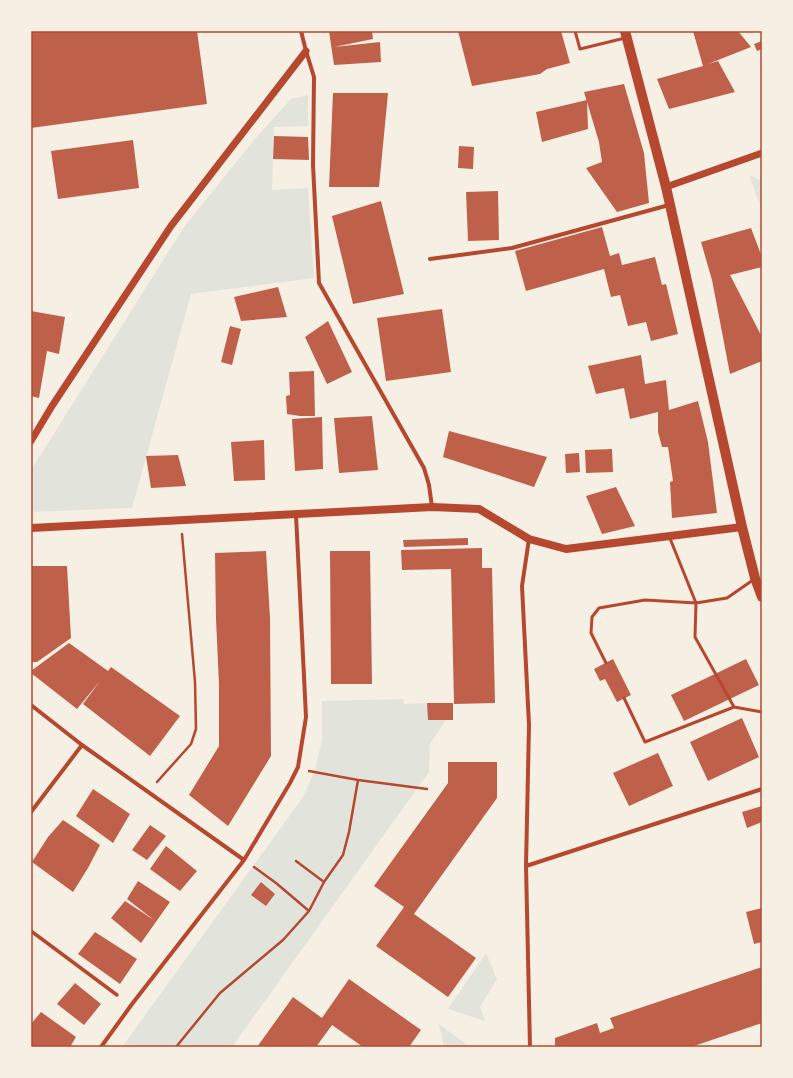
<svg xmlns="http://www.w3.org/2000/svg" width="793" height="1078" viewBox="0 0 793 1078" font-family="Jost,sans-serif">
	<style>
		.green { fill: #e2e4dc }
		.building { fill: #bf614a }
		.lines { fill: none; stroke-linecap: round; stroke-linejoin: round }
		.path { stroke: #b5482f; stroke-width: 2.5 }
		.service { stroke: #b5482f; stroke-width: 3 }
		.pedestrian { stroke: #b5482f; stroke-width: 3.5 }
		.minor { stroke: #b5482f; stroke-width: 4 }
		.tertiary { stroke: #b5482f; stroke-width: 7 }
		.secondary { stroke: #b5482f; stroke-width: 8 }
		.primary { stroke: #b5482f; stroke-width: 10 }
		.neatline { fill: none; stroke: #b5482f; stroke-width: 1.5 }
	</style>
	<rect width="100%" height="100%" fill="#f6efe4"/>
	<path class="green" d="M308,95V126L274,127L272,190L308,188L314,278L191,294L132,508L31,512V470L184,227L254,140L291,99Z
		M749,175L762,181V210Z
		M403,699L404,704L427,703L428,720H446L430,744L429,772L232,1047H122L303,797L315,770L322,740V701Z
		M486,953L497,979L480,1007L485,1021L448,1009Z
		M439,1024L470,1047H444Z"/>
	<path class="building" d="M31,31H197L207,104L31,128Z
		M329,31H372L373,39L334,47L380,42L381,62L334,65Z
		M458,31H561L570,63L547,69L540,74L472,86Z
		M693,31H738L751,47L708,64L718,61L735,92L669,109L657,79L703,66Z
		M762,41V49L757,51L754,44Z
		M624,84L644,153L649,203L617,212L586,168L602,162L599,142L584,92Z
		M333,93H388L379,187H329Z
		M587,100L588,129L542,142L536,112Z
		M274,136L308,137L309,160L273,159Z
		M133,140L139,188L58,199L51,151Z
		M459,146L474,147L473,169L458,168Z
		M498,191L499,240L468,241L466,192Z
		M381,201L404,294L353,304L332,216Z
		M602,227L610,256L619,253L622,265L655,257L662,285L666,284L678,334L651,341L646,322L628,326L620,295L611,297L604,269L526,291L515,251Z
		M751,228L762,257V267L730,275L762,337V361L730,374L712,280L701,242Z
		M278,287L287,317L241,321L234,297Z
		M442,309L451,372L386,381L377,318Z
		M31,311L65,317L59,354L47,351L39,398L31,396Z
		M328,321L352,372L327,384L305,337Z
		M230,326L241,329L232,365L221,362Z
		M641,355L645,384L666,380L669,410L698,401L708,442L717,513L672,518L670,482L673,481L668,447H662L658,432V412L630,419L624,388L596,394L588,366Z
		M314,371L315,416H300L287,414L286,396L290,395L289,372Z
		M372,416L378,470L339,473L334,418Z
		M322,417L323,469L295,471L292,419Z
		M449,431L547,457L534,487L443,457Z
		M264,440L265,480L234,481L231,442Z
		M612,449L613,472L586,473L585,450Z
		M579,453L580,472L566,473L565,454Z
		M178,455L186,486L151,488L146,456Z
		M616,487L635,526L602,534L586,496Z
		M468,538V545L404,547L403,540Z
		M482,548V568H492L495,703L454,704L451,569L402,570L401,550Z
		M266,551L270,618L271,756L228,826L189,795L219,746V685L216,619L215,553Z
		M330,551H370L372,684H331Z
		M31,566H67L71,638L37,662H31Z
		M69,643L108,671L111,667L180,716L150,756L83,704L100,681L77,709L31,673V671Z
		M613,659L631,695L617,702L605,679L600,681L594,669Z
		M746,659L759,685L684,721L671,695Z
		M427,703H453V720H428Z
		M742,718L759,757L708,781L690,742Z
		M658,753L673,786L629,806L613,773Z
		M448,762H497V798L414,914L476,958L448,997L376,946L404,907L374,886L448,783Z
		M93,789L130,814L113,843L76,816Z
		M762,806V822L747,828L742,812Z
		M63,820L100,845L88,868L73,892L32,862L48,837Z
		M150,825L166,836L147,860L132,850Z
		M166,846L197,871L180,891L150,869Z
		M138,881L170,902L141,943L111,918L125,901L154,920L127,899Z
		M261,882L275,894L266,906L251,895Z
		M762,908V942L754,944L746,912Z
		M95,932L137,959L120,984L78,954Z
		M762,967V1023L691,1047H555V1038L597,1023L600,1033L614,1028L610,1018Z
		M349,979L421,1030L409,1047H363L332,1025L316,1047H257L293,997L322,1018Z
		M75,983L101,1004L84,1025L57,1004Z
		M41,1012L76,1037L70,1047H31V1024Z"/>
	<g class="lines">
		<path class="path" d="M309,771L358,780L427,789
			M157,782L191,744L196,729L195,682L182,534
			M296,861L324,882
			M254,867L276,883L309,911
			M176,1047L220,993L283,940L309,911L324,882L343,855L349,832L358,780"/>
		<path class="service" d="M575,31L580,49L625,38
			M669,536L696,603L695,637L734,707L762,712
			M606,663L591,633L592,617L599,608L645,600L696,603L727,598L753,580
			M624,698L645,742L734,707"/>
		<path class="pedestrian" d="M31,931L117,995"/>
		<path class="minor" d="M301,31L306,51L314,77L313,165L319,283L424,468L429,485L432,507
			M430,259L512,248L669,205
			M529,539L522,586L529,725L526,866L530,1047
			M31,705L82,745L244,860
			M31,812L82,745
			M526,866L762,789
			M101,1047L132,1004L244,860L290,783L298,767L306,717L296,515"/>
		<path class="tertiary" d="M666,187L762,153
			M31,441L52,406L171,226L306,51"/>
		<path class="secondary" d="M31,528L432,507L479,509L529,539L566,549L742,527"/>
		<path class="primary" d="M625,31L666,187L742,527L755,578L762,597"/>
	</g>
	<rect width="793" height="1078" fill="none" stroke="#f6efe4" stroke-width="64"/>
	<rect x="32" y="32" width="729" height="1014" class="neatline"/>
</svg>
